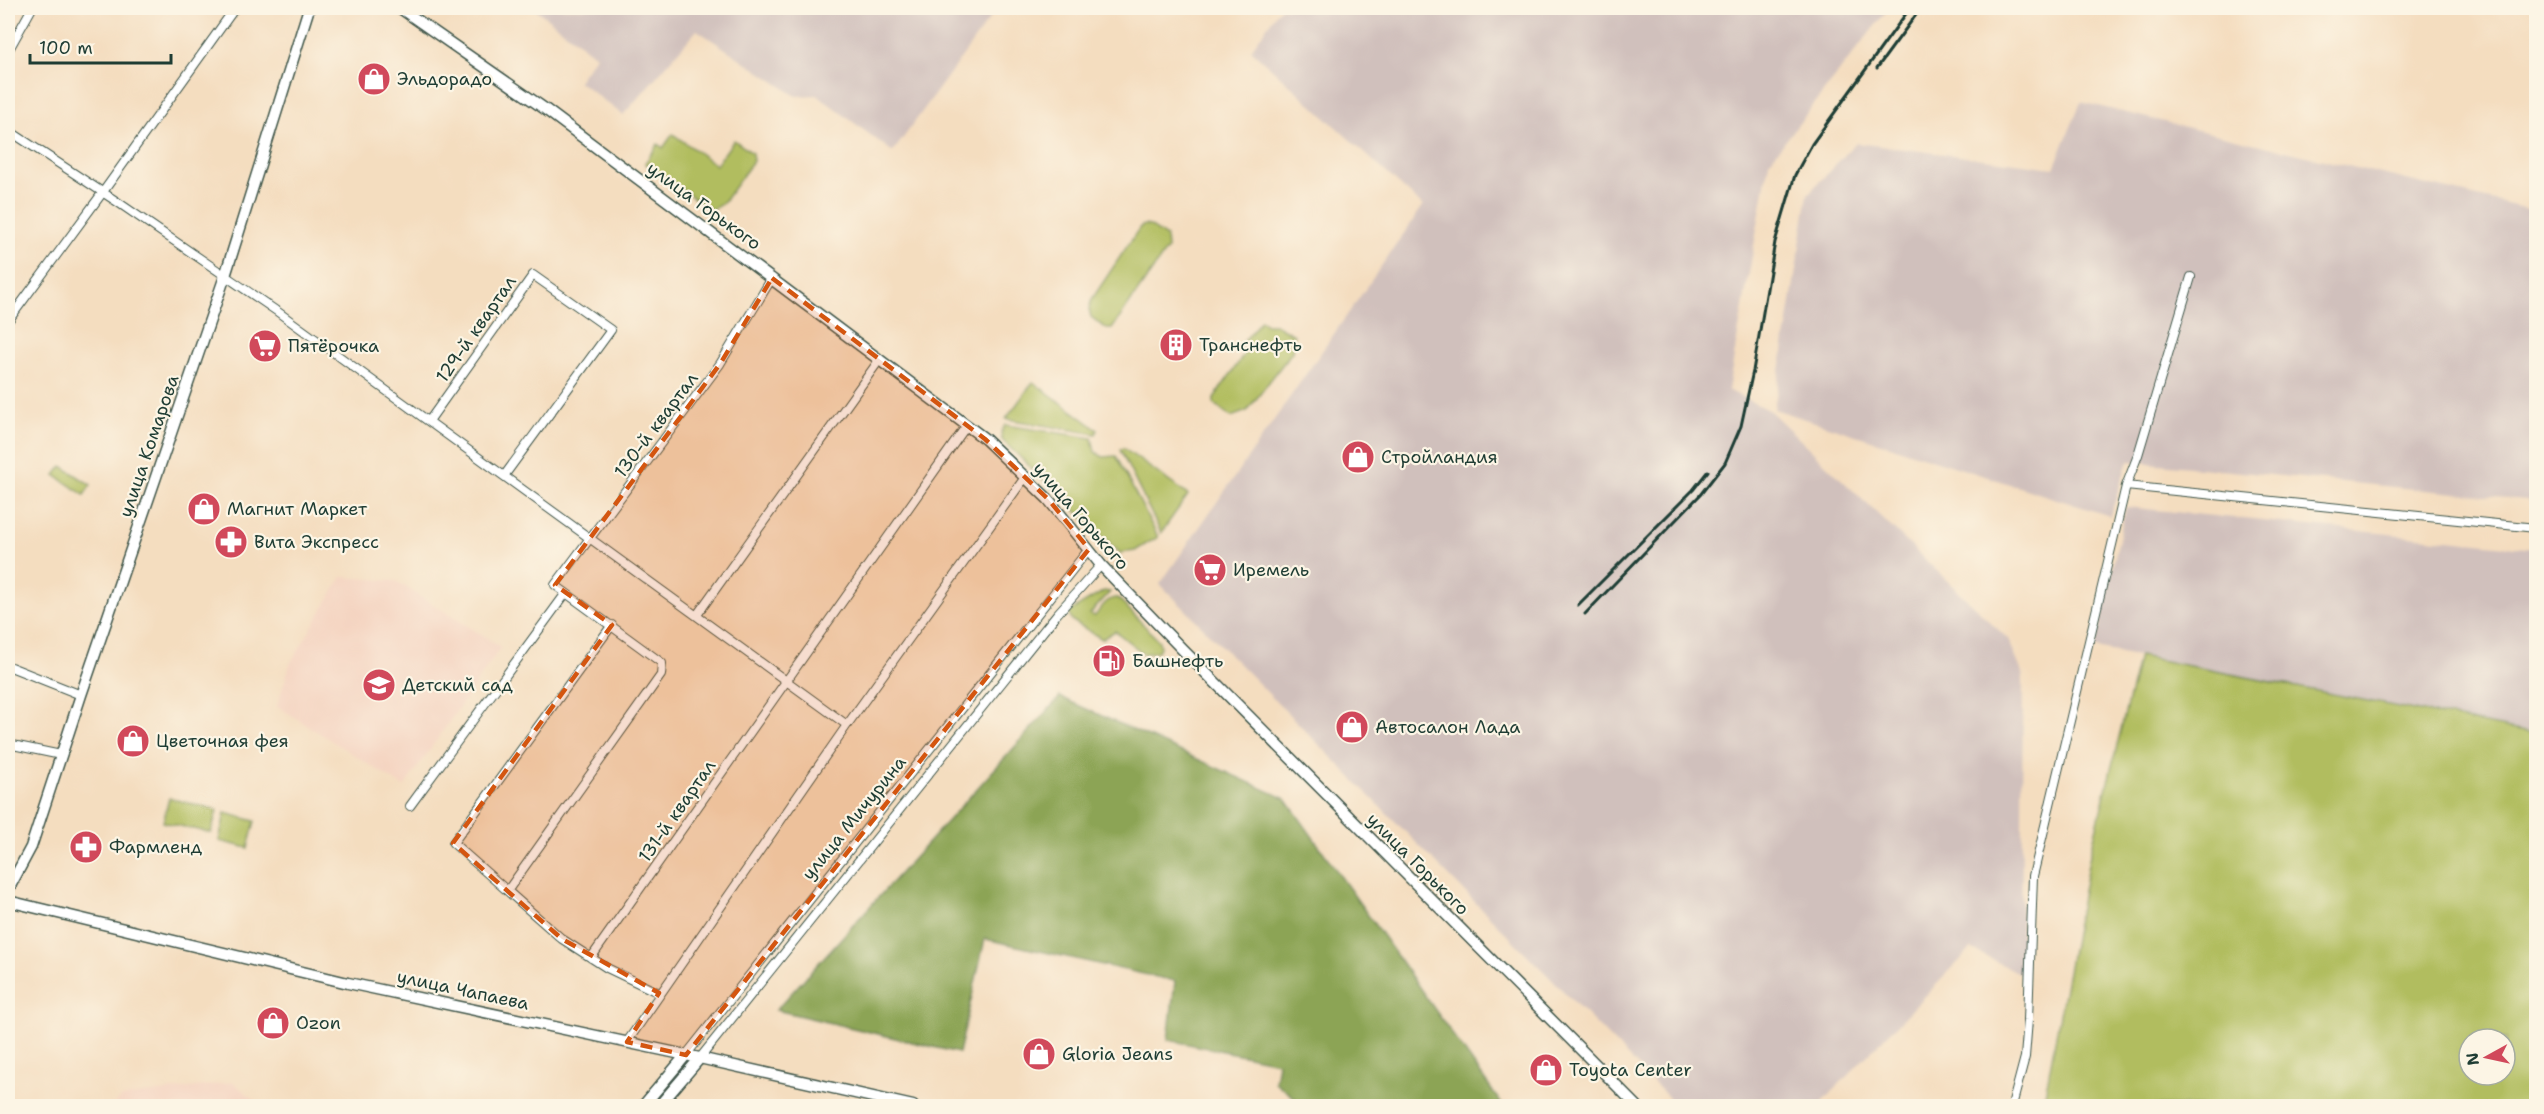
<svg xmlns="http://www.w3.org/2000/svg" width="2544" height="1114" viewBox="0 0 2544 1114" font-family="'Shantell Sans',sans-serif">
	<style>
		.built { fill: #f4d3c0 }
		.industrial { fill: #d0c0bc }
		.green { fill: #b1bd5e; stroke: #687d49; stroke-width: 1.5; fill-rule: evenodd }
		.forest { fill: #8ca455; stroke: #567044; stroke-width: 1.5 }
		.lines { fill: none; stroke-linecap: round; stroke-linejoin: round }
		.street-casing { stroke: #3f5549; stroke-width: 10 }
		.secondary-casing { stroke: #3f5549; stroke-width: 13 }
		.street { stroke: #fff; stroke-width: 8 }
		.secondary { stroke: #fff; stroke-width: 10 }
		.rail { stroke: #1f3d34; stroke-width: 3 }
		.marked { fill: #d45610; fill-opacity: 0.2; stroke: #d45610; stroke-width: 4.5; stroke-dasharray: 12 8; stroke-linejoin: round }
		.labels { text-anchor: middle; stroke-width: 4.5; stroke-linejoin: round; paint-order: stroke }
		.poi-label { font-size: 18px; fill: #1f3d34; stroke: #fcf5e5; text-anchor: start }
		.street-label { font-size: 18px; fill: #1f3d34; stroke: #fcf5e5 }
	</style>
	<rect width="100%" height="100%" fill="#fcf5e5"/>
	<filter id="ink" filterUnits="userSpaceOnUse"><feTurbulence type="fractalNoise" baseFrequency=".0167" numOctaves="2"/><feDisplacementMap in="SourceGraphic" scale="12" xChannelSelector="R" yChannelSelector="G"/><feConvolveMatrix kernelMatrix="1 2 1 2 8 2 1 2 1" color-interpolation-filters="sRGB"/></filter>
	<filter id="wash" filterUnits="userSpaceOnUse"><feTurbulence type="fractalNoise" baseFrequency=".008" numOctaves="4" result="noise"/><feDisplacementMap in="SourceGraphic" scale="24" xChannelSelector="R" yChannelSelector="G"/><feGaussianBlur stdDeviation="1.35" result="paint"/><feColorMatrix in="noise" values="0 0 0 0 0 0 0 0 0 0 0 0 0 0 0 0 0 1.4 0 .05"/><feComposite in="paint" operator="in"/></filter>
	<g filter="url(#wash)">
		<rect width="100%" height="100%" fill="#f4ddbf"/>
		<path class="built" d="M342,577L396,581L501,647L404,787L277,706L290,664Z
			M233,1082L261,1106H113L122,1097Z"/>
		<path class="industrial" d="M534,8H997L893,152L817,95L796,96L697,30L623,115L578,81L596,56Z
			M1280,8H1889L1769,162L1728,390L1770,411L2008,639L2023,675L2021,974L1971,949L1818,1106H1677L1160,584L1423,206L1251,50Z
			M2081,102L2536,211V501L2128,461L2110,516L1774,409L1808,194L1856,143L2054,168Z
			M2126,507L2536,549V734L2095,648Z"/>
		<path class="green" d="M673,134L716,165L734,140L752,153L753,161L723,203L711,210L645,163L658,144L663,148Z
			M1144,225L1150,226L1166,237L1167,249L1112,329H1107L1091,317L1089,309L1092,299L1140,227Z
			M1261,320L1267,324H1275L1294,335L1292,352L1247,411L1231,417L1214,404V398L1248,349L1242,344Z
			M1033,382L1098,430L1096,434L1006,419Z
			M1005,425L1092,438L1095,452L1103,457L1116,456L1158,537L1135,551L1120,553L1002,440L1001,433Z
			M1123,448L1188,495L1161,533L1120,450Z
			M62,466L91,485L84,495L55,475Z
			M1104,591L1110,592L1090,614L1095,616C1101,608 1107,597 1118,598L1159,641L1160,647L1158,651L1144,654L1115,631L1102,639L1071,620L1069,612Z
			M2139,656L2536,734V1106H2043L2089,859ZM2469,1039H2505V1075H2469Z
			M169,798L217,810L211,833L163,822Z
			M225,813L255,821L248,848L219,841Z"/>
		<path class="forest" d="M1060,697L1286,799L1503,1106H1304L1275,1082L1278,1062L1168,1040L1175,981L985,939L959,1053L776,1010Z"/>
	</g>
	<g filter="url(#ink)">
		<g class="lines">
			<g class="street-casing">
				<path id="street" d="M8,51L32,8
					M8,130L119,203L278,312L847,725
					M8,321L103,192L235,8
					M429,421L533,275L611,330L504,476
					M2126,486L2536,528
					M697,615L880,359
					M612,625L453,843L562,939L607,968L659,993
					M8,666L81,695
					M8,744L61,755
					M410,806L566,593
					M508,890L661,675L662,663L555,585L720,364L772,278
					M591,958L967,425
					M627,1042L847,725L1026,476
					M686,1055L1089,549
					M700,1058L1057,614L1101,565
					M2012,1106L2025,1057L2028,1020L2033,876L2126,486L2138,455L2191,277"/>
			</g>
			<g class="secondary-casing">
				<path id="secondary" d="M400,8L545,109L985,439L1048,499L1101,565L1182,649L1637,1106
					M8,890L31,847L81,695L225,276L309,8
					M8,901L348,983L686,1055L913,1106
					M643,1106L686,1055
					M659,1106L700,1058"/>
			</g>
			<use href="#street" class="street"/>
			<use href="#secondary" class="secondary"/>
			<path class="rail" d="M1877,68L1921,8
				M1578,605L1693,490L1708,471
				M1585,614L1700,495L1725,463L1741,426L1753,371L1775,242L1795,175L1812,144L1910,8"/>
		</g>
	</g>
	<path class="marked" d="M772,278L985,439L1048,499L1089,549L686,1055L627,1042L659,993L562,939L453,843L612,625L555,585L720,364Z"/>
	<defs>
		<g id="shop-disc" transform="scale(1.725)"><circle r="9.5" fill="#d1495b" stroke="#fcf5e5"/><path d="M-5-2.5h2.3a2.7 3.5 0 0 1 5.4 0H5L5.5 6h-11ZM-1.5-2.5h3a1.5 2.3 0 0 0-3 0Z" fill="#fff"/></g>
		<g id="building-disc" transform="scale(1.725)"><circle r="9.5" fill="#d1495b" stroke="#fcf5e5"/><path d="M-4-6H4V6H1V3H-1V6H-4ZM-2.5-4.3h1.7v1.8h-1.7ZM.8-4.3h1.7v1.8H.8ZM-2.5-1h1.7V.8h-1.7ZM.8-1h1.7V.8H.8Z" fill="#fff"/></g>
		<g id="supermarket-disc" transform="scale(1.725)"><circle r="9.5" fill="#d1495b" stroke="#fcf5e5"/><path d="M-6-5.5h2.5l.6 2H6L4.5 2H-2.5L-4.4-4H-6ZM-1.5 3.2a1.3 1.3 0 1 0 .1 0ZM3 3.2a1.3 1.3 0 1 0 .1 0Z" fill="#fff"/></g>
		<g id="pharmacy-disc" transform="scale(1.725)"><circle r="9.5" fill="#d1495b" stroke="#fcf5e5"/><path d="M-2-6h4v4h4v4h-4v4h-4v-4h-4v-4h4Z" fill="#fff"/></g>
		<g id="fuel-disc" transform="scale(1.725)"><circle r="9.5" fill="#d1495b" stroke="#fcf5e5"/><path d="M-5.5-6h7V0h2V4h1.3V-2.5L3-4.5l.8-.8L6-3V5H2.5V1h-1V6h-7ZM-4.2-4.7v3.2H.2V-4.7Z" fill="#fff"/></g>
		<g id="school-disc" transform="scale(1.725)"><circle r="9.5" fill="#d1495b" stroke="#fcf5e5"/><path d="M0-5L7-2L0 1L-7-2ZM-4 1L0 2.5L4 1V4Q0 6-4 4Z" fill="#fff"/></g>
	</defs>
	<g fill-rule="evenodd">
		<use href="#shop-disc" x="374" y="79"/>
		<use href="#building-disc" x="1176" y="345"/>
		<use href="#supermarket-disc" x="265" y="346"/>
		<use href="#shop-disc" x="1358" y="457"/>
		<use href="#shop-disc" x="204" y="509"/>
		<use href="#pharmacy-disc" x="231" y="542"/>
		<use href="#supermarket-disc" x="1210" y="570"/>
		<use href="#fuel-disc" x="1109" y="661"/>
		<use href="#school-disc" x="379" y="685"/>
		<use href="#shop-disc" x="1352" y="727"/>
		<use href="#shop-disc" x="133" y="741"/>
		<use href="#pharmacy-disc" x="86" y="847"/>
		<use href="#shop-disc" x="273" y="1023"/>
		<use href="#shop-disc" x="1039" y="1054"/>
		<use href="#shop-disc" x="1546" y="1070"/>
	</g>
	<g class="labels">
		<g class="poi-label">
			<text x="397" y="85">Эльдорадо</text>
			<text x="1199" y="351">Транснефть</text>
			<text x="288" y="352">Пятёрочка</text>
			<text x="1381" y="463">Стройландия</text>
			<text x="227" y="515">Магнит Маркет</text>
			<text x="254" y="548">Вита Экспресс</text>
			<text x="1233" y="576">Иремель</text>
			<text x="1132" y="667">Башнефть</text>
			<text x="402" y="691">Детский сад</text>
			<text x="1375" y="733">Автосалон Лада</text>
			<text x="156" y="747">Цветочная фея</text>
			<text x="109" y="853">Фармленд</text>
			<text x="296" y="1029">Ozon</text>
			<text x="1062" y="1060">Gloria Jeans</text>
			<text x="1569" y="1076">Toyota Center</text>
		</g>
		<g class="street-label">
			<text transform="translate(704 206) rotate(36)" y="6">улица Горького</text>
			<text transform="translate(476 329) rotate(-55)" y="6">129-й квартал</text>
			<text transform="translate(656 425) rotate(-53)" y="6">130-й квартал</text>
			<text transform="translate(149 446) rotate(-71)" y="6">улица Комарова</text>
			<text transform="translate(1081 516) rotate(49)" y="6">улица Горького</text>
			<text transform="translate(677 811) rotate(-55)" y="6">131-й квартал</text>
			<text transform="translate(854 818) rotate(-51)" y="6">улица Мичурина</text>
			<text transform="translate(1418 864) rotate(45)" y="6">улица Горького</text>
			<text transform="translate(463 990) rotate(12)" y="6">улица Чапаева</text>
		</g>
	</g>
	<rect width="2544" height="1114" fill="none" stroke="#fcf5e5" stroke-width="30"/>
	<g transform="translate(2487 1057) rotate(262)"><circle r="28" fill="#fcf5e5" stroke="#a4ab9e" stroke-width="1.5"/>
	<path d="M0-4.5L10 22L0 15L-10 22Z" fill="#d1495b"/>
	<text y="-9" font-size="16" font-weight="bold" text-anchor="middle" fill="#1f3d34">N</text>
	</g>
	<path d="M30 54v9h141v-9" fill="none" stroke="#1f3d34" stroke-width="3"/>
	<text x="39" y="54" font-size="18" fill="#1f3d34" stroke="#fcf5e5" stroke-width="4.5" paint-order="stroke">100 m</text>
</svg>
